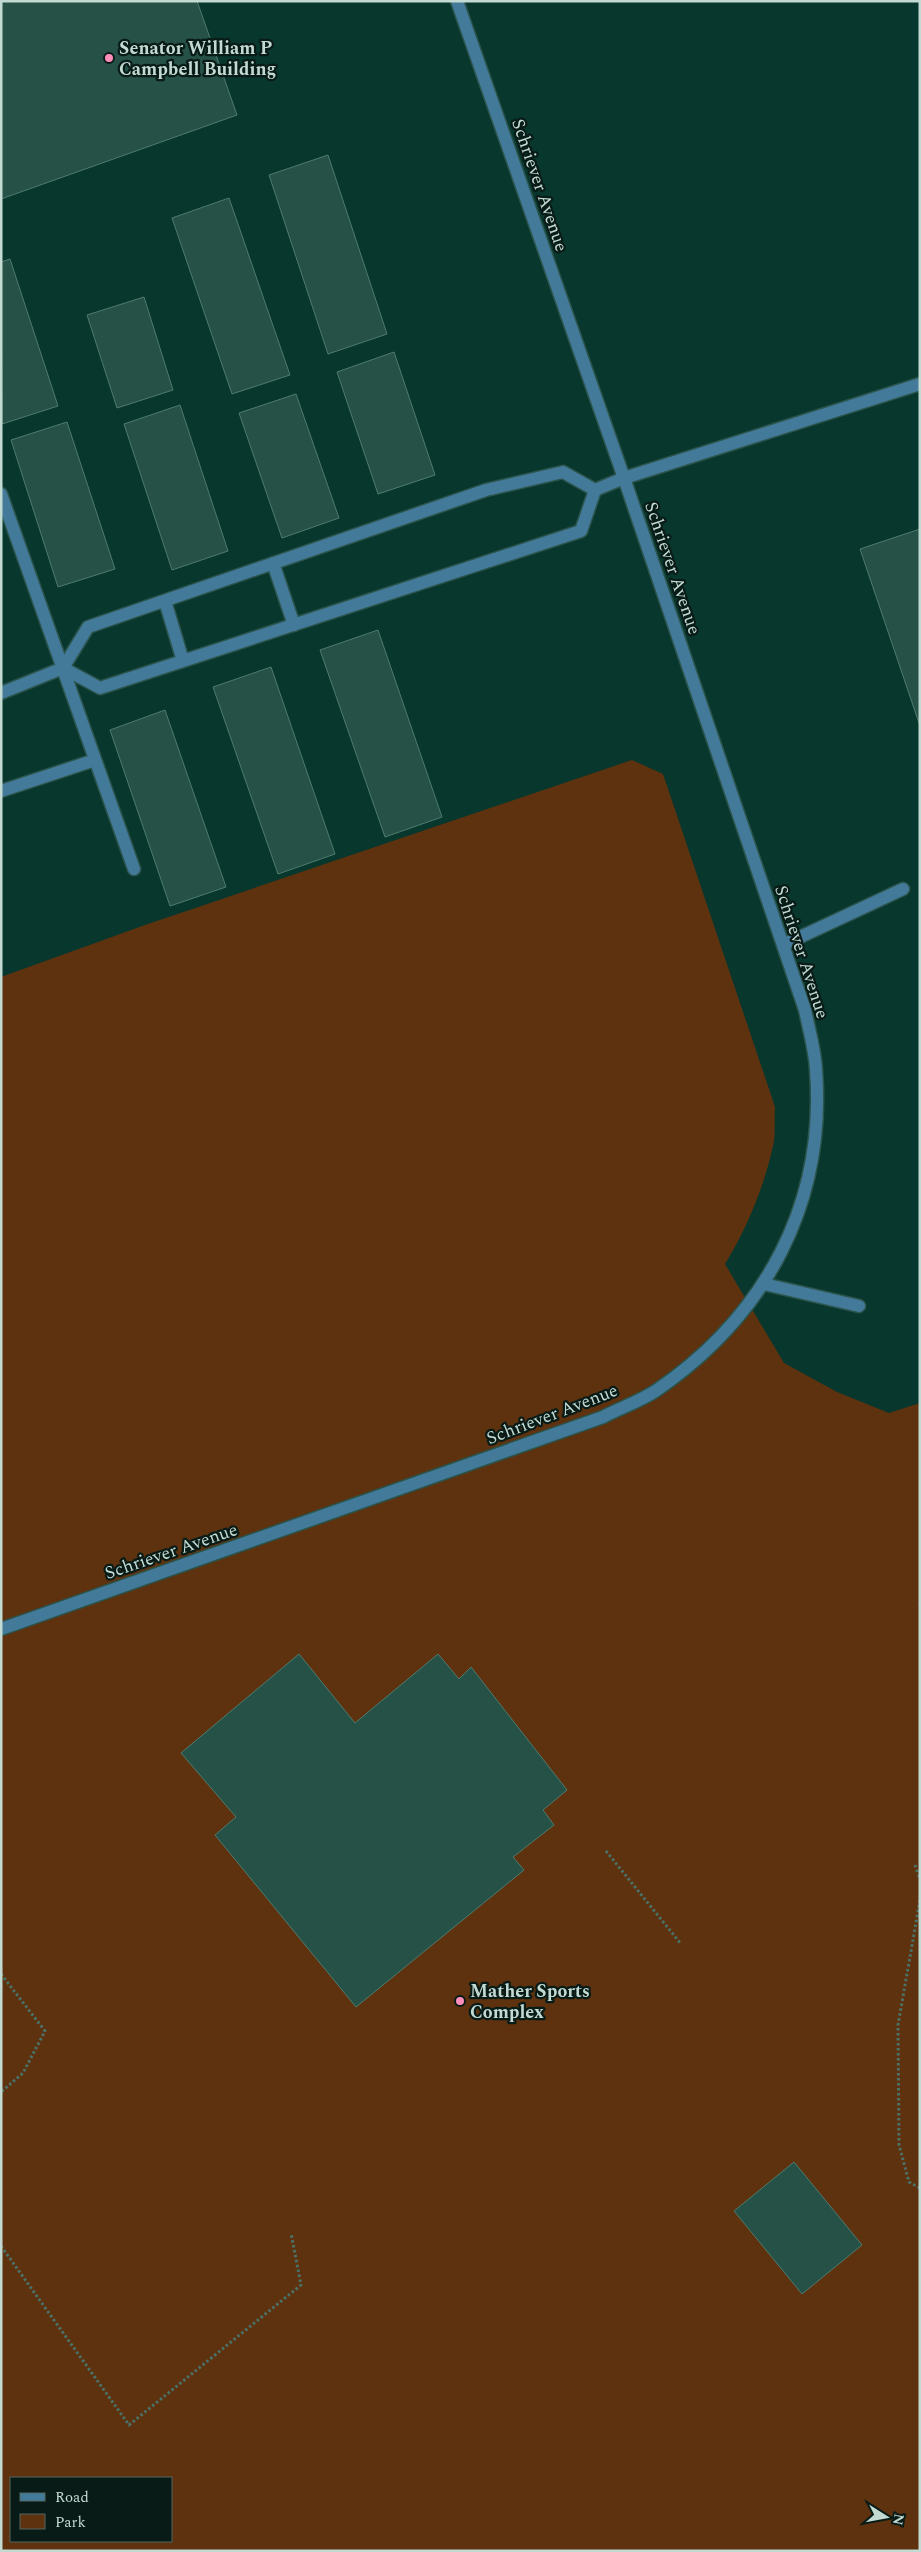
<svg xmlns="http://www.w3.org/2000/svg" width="921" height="2552" viewBox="0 0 921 2552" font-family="Spectral,serif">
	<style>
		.green { fill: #5e320e; fill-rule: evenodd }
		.building { fill: #265147; stroke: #4f7b6f }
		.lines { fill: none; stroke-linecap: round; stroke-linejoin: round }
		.minor-casing { stroke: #2a544c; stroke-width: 15 }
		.path { stroke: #4b7269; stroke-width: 3; stroke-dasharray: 2.5 2.5; stroke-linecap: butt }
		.minor { stroke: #447a99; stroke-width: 12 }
		.poi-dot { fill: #ff8eba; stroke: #091b17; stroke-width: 2 }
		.labels { text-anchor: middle; stroke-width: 4.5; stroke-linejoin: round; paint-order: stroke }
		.poi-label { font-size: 18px; font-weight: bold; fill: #c3dad3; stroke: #091b17; text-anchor: start }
		.street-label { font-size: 18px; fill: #c3dad3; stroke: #091b17 }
	</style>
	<rect width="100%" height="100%" fill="#08372e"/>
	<path class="green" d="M632,760L663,774L775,1107C774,1120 776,1134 773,1146C764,1187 747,1228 725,1264L784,1363L837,1392L889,1413L920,1403V2551H1V977L145,925ZM11,2478H171V2541H11Z"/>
	<path class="building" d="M1,1H197L237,115L1,199Z
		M328,155L387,334L328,354L269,175Z
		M229,198L290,375L232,394L172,218Z
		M10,259L58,406L2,424L1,262Z
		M144,297L173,390L117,408L87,315Z
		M394,352L435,475L378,494L337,372Z
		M296,394L339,518L282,538L239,413Z
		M180,405L228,551L172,570L124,424Z
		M67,422L115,569L58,587L11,440Z
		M920,529V726L860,549Z
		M378,630L442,817L385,837L320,650Z
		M271,667L335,854L278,874L213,687Z
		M165,710L226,887L170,906L110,730Z
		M299,1654L355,1723L438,1654L459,1679L471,1667L567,1790L543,1810L554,1825L513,1857L524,1870L356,2007L215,1835L236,1817L181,1753Z
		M794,2162L862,2245L802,2294L734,2211Z"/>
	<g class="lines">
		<g class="minor-casing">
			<path id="minor" d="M1,494L134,869
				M273,563L294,625
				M165,601L183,661
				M63,668L100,688L581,531L595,490
				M1,693L63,668L88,627L486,490L563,472L595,490L624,478L920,384
				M1,791L95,760
				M783,945L903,889
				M764,1284L859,1306
				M1,1629L603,1417C620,1408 641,1401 657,1390C766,1315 826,1203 816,1070C815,1050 809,1030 805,1010L624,478L457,1"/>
		</g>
		<path class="path" d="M919,1604L920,1603
			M606,1851L681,1944
			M915,1865L920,1879
			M920,1900L898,2025L899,2145L909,2182L920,2188
			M1,1974L45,2031L23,2073L1,2092
			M1,2246L129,2425L301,2285L291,2233"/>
		<use href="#minor" class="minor"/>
	</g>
	<g class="poi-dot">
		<circle cx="109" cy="58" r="5"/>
		<circle cx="460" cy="2001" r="5"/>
	</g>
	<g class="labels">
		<g class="poi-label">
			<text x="119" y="54">Senator William P<tspan x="119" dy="21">Campbell Building</tspan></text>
			<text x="470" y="1997">Mather Sports<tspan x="470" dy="21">Complex</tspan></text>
		</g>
		<g class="street-label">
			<text transform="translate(540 185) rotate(71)" y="6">Schriever Avenue</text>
			<text transform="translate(673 568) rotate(71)" y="6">Schriever Avenue</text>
			<text transform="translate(802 952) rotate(72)" y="6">Schriever Avenue</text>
			<text transform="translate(552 1414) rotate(-21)" y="6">Schriever Avenue</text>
			<text transform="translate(171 1551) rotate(-19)" y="6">Schriever Avenue</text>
		</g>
	</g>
	<rect width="921" height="2552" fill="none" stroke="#c3dad3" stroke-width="5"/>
	<rect x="10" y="2477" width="162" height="65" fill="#091b17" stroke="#536762"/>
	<rect x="20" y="2493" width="25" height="8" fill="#447a99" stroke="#536762"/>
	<text x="55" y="2502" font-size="15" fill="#c3dad3">Road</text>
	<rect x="20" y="2514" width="25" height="15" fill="#5e320e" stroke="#536762"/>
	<text x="55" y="2527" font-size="15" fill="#c3dad3">Park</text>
	<g transform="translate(886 2517) rotate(101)" stroke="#091b17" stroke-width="4" paint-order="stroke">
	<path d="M0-4L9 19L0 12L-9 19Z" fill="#c3dad3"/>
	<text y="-8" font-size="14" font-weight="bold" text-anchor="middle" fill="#c3dad3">N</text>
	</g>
</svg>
